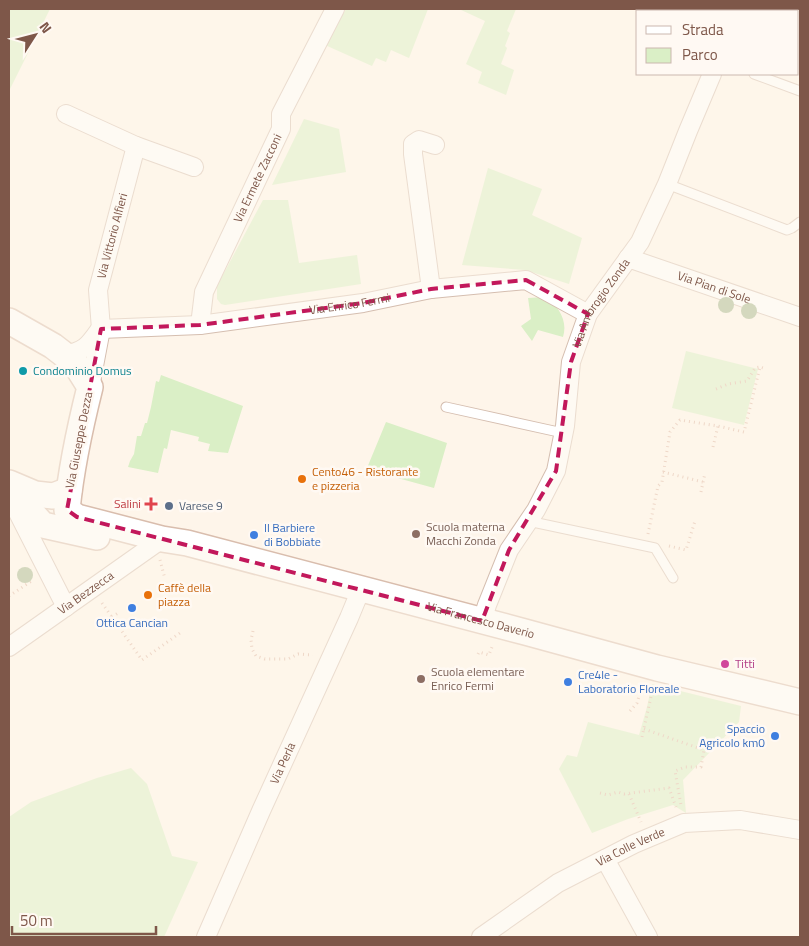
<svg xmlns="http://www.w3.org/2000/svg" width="809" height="946" viewBox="0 0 809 946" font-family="'Titillium Web',sans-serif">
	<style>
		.green { fill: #daefc6 }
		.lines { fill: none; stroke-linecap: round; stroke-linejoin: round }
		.lane-casing { stroke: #d5beb0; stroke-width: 11 }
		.street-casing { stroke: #d5beb0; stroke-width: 20 }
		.secondary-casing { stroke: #d9bdad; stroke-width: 28 }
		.path { stroke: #ddb3a0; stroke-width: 3; stroke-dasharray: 1 4; stroke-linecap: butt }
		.lane { stroke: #fff; stroke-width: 9 }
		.street { stroke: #fff; stroke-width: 18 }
		.secondary { stroke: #fff; stroke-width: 25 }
		.tree { fill: #a2b48a }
		.marked { fill: none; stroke: #c2185b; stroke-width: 4; stroke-dasharray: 10 6; stroke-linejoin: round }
		.culture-dot { fill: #0f9aa8; stroke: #fff9f3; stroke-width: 2 }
		.food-dot { fill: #e8710a; stroke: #fff9f3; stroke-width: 2 }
		.health-dot { fill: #e0444e; stroke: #fff9f3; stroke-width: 2 }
		.service-dot { fill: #5c6f8a; stroke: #fff9f3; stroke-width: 2 }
		.education-dot { fill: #8d6e63; stroke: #fff9f3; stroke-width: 2 }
		.shop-dot { fill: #3f7fe0; stroke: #fff9f3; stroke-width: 2 }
		.hotel-dot { fill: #d1479c; stroke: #fff9f3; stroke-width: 2 }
		.labels { text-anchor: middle; stroke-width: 5; stroke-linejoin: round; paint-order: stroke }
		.street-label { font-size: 12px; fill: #7e5749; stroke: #fff9f3 }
		.culture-label { font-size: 12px; fill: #0d838f; stroke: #fff9f3; text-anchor: start }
		.food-label { font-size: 12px; fill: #c56008; stroke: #fff9f3; text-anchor: start }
		.health-label { font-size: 12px; fill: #be3a42; stroke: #fff9f3; text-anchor: end }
		.service-label { font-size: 12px; fill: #4e5e75; stroke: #fff9f3; text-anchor: start }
		.education-label { font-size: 12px; fill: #785e54; stroke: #fff9f3; text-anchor: start }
		.shop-label { font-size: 12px; fill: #366cbe; stroke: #fff9f3; text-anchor: start }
		.hotel-label { font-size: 12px; fill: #b23c85; stroke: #fff9f3; text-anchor: start }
	</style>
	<rect width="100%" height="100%" fill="#fef5ea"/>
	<path class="green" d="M9,9H50L9,91Z
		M346,9H428L409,58L391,50L386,62L376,58L372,66L325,45Z
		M459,9H516L507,31L510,33L505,46L507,48L501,64L514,70L506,95L478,83L482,72L466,64L485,21Z
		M304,119L339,129L346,172L272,185Z
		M488,168L542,189L532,215L582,238L569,284L525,270L462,265Z
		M263,200H288L299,263L357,255L361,284L225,305L221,304L217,299V286Z
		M545,297C559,306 568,321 563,337L538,330L532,341L521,326L531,319L528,298Z
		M686,351L758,369L744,425L672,408Z
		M161,375L243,406L228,453L208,451L210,444L198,441L199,437L171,430L167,449L164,448L158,473L128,467L130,461L134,454L137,436H141L145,423H147L151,407L156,381L159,382Z
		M386,422L447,443L434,488L372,471L367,468Z
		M652,684L741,706L739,722L683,780L686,813L673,805L628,819L592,833L559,769L567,755L577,757L588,722L639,735L647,707Z
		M131,768L147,784L172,856L198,862L164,937H9V817L31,802L97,778Z"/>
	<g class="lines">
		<g class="lane-casing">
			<path id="lane" d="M754,74L800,91
				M667,184L787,230L792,228L800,222
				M446,407L563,433
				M528,521L655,548L673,578"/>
		</g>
		<g class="street-casing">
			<g id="street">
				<path d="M739,11L740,9"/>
				<path d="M66,114L136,146L194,167"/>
				<path id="s1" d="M628,258L800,317"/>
				<path d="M431,289L413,154V144L419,140L435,145"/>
				<path id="s2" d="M200,325L204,292L281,129V114L335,9"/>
				<path id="s3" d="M101,329L200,325L363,303L431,289L526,280L588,314"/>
				<path d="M64,355C85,351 88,346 100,329"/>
				<path id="s4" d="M90,387L101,329L98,290L136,146"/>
				<path d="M11,499L66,607"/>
				<path id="s5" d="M482,621L487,605L509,550L536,510L556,471L565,426L571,362L588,314L640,242L667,184L688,131L712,74"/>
				<path id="s6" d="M9,647L162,539"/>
				<path d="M605,859L648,937"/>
				<path id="s7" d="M206,937L261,811L349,618L361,589"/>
				<path id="s8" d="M481,937L558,883L634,844L684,823L740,820L800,830"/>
			</g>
		</g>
		<g class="secondary-casing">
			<g id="secondary">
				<path id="s9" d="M9,321L53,346L75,363L90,387C80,427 71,468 67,510L77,517L162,539L187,543L525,632L657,668L800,702"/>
				<path d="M9,483L35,494L53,496L69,490"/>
				<path d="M9,488L43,525L97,537"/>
			</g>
		</g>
		<path class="path" d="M716,389L728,384L747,381L755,368L760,367
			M713,447L718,426
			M663,472L703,482
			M701,492L705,473
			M648,534L658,486L662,482L670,432L680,420L718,426L744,432L760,367L766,369
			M669,546L686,550L695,521
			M160,560L165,579
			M9,596L33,580
			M102,603L142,660L180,633
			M112,617L118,613
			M253,631L251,640L252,649L256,656L265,659H288L298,654L313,655
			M478,654L479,652L489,655L493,644
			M630,711L637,703L642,686
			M644,729L704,750L701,767H685L675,771L681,805
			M642,737L653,688
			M600,793L608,795L618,792L624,794L669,788L676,807
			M629,794L641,822"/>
		<use href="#lane" class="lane"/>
		<use href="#street" class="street"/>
		<use href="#secondary" class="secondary"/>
	</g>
	<g class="tree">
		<circle cx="726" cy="305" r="8"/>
		<circle cx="749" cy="311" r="8"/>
		<circle cx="25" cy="575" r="8"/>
	</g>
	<path d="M0 0H809V946H0ZM526,280L588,314L571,362L556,471L509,550L482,621L77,517L67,510L101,329L200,325L363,303L431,289Z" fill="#fef5ea" fill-opacity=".55" fill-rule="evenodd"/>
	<path class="marked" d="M526,280L588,314L571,362L556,471L509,550L482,621L77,517L67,510L101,329L200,325L363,303L431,289Z"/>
	<circle class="culture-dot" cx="23" cy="371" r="5"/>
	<g class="food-dot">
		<circle cx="302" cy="479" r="5"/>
		<circle cx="148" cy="595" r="5"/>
	</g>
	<path class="health-dot" d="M148.5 496.5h5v5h5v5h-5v5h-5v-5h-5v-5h5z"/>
	<circle class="service-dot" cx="169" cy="506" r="5"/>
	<g class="education-dot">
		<circle cx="416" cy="534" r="5"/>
		<circle cx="421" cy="679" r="5"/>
	</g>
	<g class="shop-dot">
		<circle cx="254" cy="535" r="5"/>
		<circle cx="132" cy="608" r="5"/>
		<circle cx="568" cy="682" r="5"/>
		<circle cx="775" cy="736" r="5"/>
	</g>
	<circle class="hotel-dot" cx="725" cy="664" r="5"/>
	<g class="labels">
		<g class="street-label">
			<text dy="4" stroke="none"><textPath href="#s2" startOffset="159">Via Ermete Zacconi</textPath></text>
			<text dy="4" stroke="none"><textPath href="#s4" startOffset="154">Via Vittorio Alfieri</textPath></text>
			<text dy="4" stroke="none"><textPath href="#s1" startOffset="91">Via Pian di Sole</textPath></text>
			<text dy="4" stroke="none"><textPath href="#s3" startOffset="250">Via Enrico Fermi</textPath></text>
			<text dy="4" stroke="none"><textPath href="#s5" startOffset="345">Via Ambrogio Zonda</textPath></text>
			<text transform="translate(79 440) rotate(-79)" y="4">Via Giuseppe Dezza</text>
			<text dy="4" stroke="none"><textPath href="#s6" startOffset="94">Via Bezzecca</textPath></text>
			<text dy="4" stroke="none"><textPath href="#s9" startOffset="661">Via Francesco Daverio</textPath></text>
			<text dy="4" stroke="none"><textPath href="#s7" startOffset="190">Via Perla</textPath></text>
			<text dy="4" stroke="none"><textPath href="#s8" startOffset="175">Via Colle Verde</textPath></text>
		</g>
		<g class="culture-label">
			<text x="33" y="375">Condominio Domus</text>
		</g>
		<g class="food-label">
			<text x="312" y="476">Cento46 - Ristorante<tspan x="312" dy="14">e pizzeria</tspan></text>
			<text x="158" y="592">Caffè della<tspan x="158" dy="14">piazza</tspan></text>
		</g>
		<g class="health-label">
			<text x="141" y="508">Salini</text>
		</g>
		<g class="service-label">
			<text x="179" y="510">Varese 9</text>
		</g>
		<g class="education-label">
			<text x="426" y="531">Scuola materna<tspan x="426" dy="14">Macchi Zonda</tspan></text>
			<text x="431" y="676">Scuola elementare<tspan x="431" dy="14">Enrico Fermi</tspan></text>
		</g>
		<g class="shop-label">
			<text x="264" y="532">Il Barbiere<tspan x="264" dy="14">di Bobbiate</tspan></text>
			<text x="132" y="627" text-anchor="middle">Ottica Cancian</text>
			<text x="578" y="679">Cre4le -<tspan x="578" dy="14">Laboratorio Floreale</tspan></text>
			<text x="765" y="733" text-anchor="end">Spaccio<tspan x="765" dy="14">Agricolo km0</tspan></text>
		</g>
		<g class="hotel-label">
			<text x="735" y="668">Titti</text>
		</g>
	</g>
	<rect width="809" height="946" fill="none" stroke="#7e5749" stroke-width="20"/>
	<rect x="636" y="10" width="162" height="65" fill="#fff9f3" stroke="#cbb8af"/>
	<rect x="646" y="26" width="25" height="8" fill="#ffffff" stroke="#cbb8af"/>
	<text x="682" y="35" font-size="15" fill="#7e5749">Strada</text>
	<rect x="646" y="48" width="25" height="15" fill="#daefc6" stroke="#cbb8af"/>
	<text x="682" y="60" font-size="15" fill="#7e5749">Parco</text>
	<g transform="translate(35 35) rotate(54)" stroke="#fff9f3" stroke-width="4" paint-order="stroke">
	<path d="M0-4L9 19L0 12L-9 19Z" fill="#7e5749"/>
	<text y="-8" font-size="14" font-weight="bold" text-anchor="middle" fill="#7e5749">N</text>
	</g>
	<path d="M12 926v8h144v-8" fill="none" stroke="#7e5749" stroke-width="2.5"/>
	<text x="20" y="926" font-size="15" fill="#7e5749" stroke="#fff9f3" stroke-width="4" paint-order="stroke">50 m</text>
</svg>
